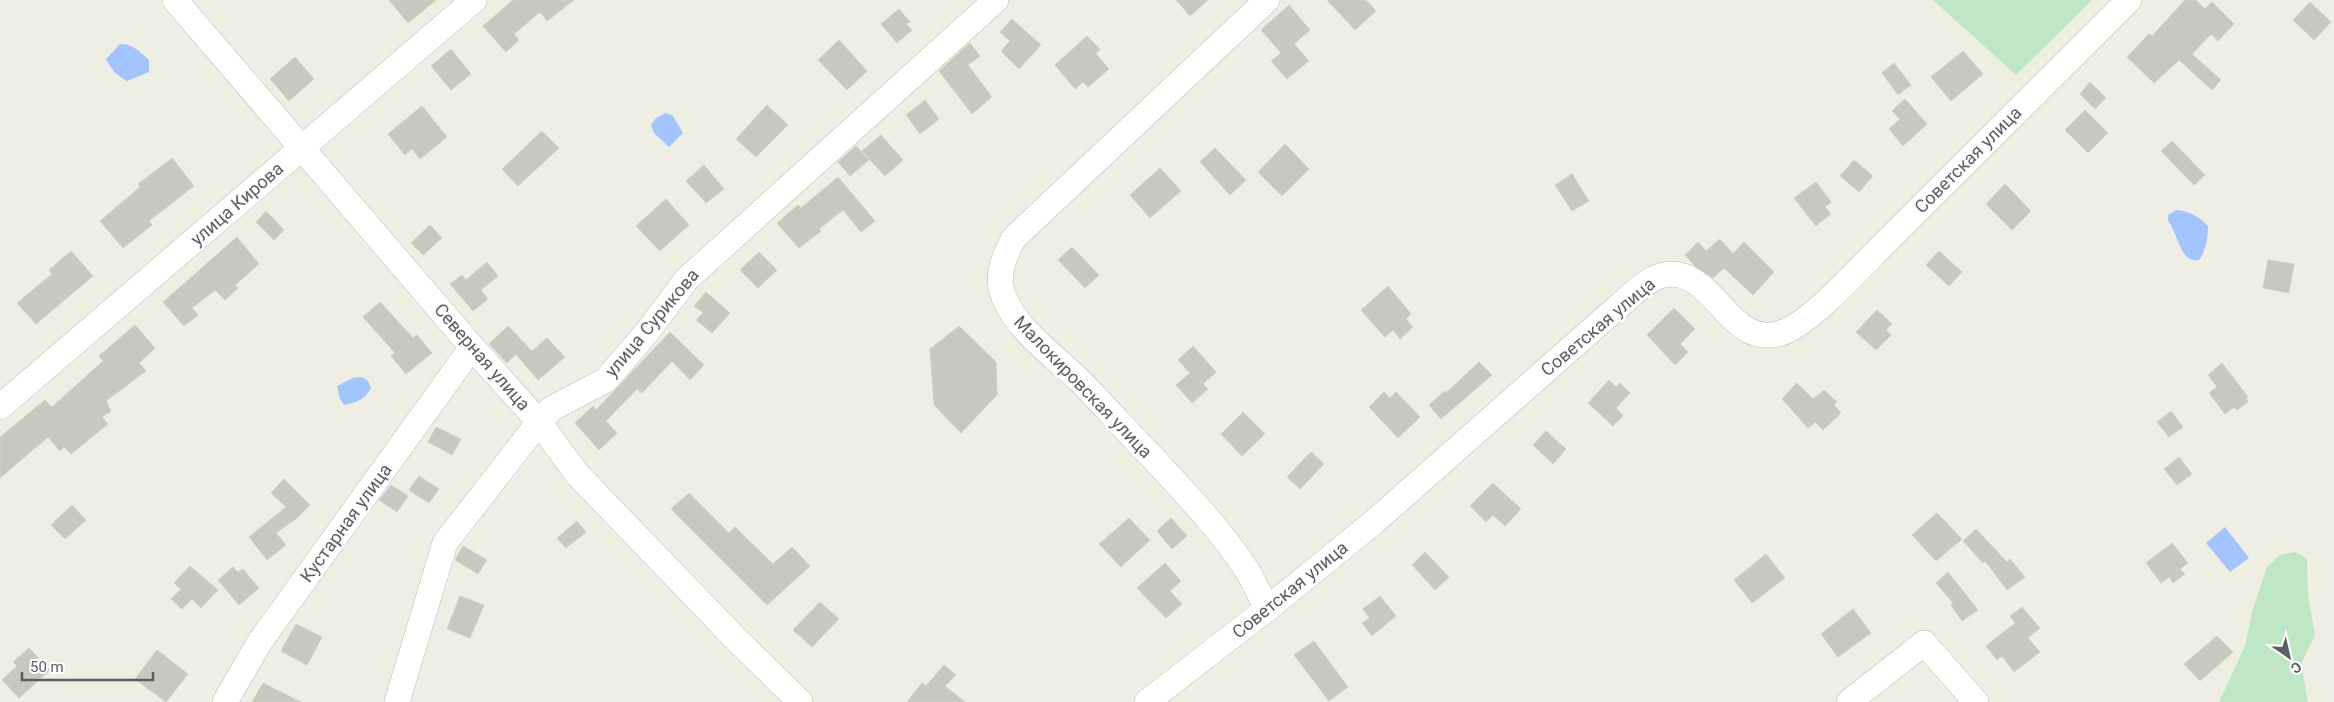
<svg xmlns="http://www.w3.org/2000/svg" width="2334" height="702" viewBox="0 0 2334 702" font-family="Roboto,sans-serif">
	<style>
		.green { fill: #bfe7c6 }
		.water { fill: #a2c5ff }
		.building { fill: #c9c8c0; stroke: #d3d1c1 }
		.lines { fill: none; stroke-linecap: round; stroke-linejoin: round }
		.minor-casing { stroke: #bbbcc2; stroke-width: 26 }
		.minor { stroke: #fff; stroke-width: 25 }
		.labels { text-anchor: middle; stroke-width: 5; stroke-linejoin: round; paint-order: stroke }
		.street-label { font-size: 18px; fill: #5b5d64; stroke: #fff }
	</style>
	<rect width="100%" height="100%" fill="#eeeee3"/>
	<path class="green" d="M1933,0H2092L2016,75Z
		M2295,552L2307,559L2308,595L2315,635L2301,664L2308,702H2219L2245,646L2252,612L2267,567L2280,555Z"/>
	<path class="water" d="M120,44C133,44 139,51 149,60V72L127,81C117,76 111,69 106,59Z
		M666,113L673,116L683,133L669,147L654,133L651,125L656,118Z
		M2176,210C2190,211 2199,217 2208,226C2208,239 2206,249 2199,260C2179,263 2179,234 2168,221V215Z
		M362,377L368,381L371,388C366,399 355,403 344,405L340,399L337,386L353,378Z
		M2225,527L2249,558L2230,572L2206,543Z"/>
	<path class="building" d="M389,0H436L408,23Z
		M513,0H574L547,21L540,12L514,34L519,40L506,52L483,26Z
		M1176,0H1208L1190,16Z
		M1327,0H1366L1376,11L1355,30Z
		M2185,0H2196L2205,9L2212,2L2234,24L2218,41L2211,34L2192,54L2221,80L2212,90L2179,60L2154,83L2127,57L2149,34L2152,36Z
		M2310,2L2331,22L2314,40L2293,20Z
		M1289,5L1310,30L1294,44L1309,61L1287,79L1271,61L1281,53L1261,30Z
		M899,9L910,22L906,24L912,30L897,43L881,24Z
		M1012,19L1041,45L1019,69L1001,51L1010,41L1000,32Z
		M1087,36L1100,49L1096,54L1109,69L1088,87L1083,82L1075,89L1055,65Z
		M839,40L867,71L847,90L818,60Z
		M970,43L980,56L968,65L992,97L972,114L939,71Z
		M451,49L471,74L451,90L431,66Z
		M1963,51L1983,74L1951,101L1931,77Z
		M295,57L314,79L289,101L270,79Z
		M1894,63L1911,85L1898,95L1882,73Z
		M2090,82L2106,98L2095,109L2080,94Z
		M1905,99L1927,124L1903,146L1889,129L1900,119L1892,111Z
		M925,100L939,119L920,134L906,115Z
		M767,105L788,125L756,157L736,139Z
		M422,106L447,137L420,159L412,149L405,155L388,134Z
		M2085,110L2108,133L2088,153L2065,130Z
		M542,131L559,148L518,186L502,169Z
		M881,135L903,160L885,176L862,151Z
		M2172,141L2205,175L2194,185L2161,151Z
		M1285,144L1309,169L1282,196L1258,172Z
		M856,146L869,160L850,176L838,162Z
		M1215,148L1246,180L1230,195L1200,162Z
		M172,158L194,186L149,221L152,225L123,248L100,221L140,187L138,184Z
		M1854,160L1873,176L1859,192L1840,176Z
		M704,165L724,189L706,203L686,181Z
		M1160,168L1181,191L1150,218L1130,195Z
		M1572,174L1589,201L1572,211L1555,185Z
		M838,177L875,221L861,232L843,210L819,229L821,231L799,248L777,223L798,205L801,208Z
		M1816,182L1831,202L1825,207L1831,214L1816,226L1794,198Z
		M2005,184L2031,211L2012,230L1986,204Z
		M666,199L689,225L660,251L636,226Z
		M266,211L284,230L274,240L256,222Z
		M430,225L442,238L423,255L411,243Z
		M237,237L259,264L235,285L238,288L225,300L215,290L192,308L198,315L184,326L163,302Z
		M1720,239L1733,254L1744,242L1774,272L1753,295L1724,268L1713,278L1696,267L1685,255L1698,242L1706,251Z
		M1072,247L1099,275L1085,288L1058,260Z
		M71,251L93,276L36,324L17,303L52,274L49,270Z
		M1939,251L1962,272L1949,286L1926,265Z
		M759,252L777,270L758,288L740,270Z
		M2268,260L2294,264L2289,293L2263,288Z
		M487,262L498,276L481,290L488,299L473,311L450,284L462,275L466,280Z
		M1388,286L1411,314L1406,319L1413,327L1400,339L1393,330L1385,337L1361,310Z
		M706,292L730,313L712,333L696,320L703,313L694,306Z
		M380,302L413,338L417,335L432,353L406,374L391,356L395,353L363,317Z
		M1674,308L1695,329L1680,344L1688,352L1675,365L1647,335Z
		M1877,310L1892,324L1886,330L1891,335L1876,350L1856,332Z
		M135,325L155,348L139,363L146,371L106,401L111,411L102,417L108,424L71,454L64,447L60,451L48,437L0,478V437L45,400L52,407L103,361L99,356Z
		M508,326L532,351L547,338L565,357L538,380L516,354L507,363L489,344Z
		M959,326L996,362L997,395L961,433L934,405L930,349Z
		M670,332L704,365L690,380L672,361L642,393L637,389L606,421L617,433L599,450L575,423L593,406L596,410Z
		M1193,346L1216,372L1203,384L1208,389L1192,403L1176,385L1190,373L1178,360Z
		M1479,362L1492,375L1441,419L1429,405L1445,391L1446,393Z
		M2222,363L2248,397L2246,398L2248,402L2237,410L2234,407L2225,414L2209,393L2217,387L2208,375Z
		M1609,380L1616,387L1620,383L1630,393L1616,408L1623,416L1613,426L1588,403Z
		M1797,383L1813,399L1824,390L1837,402L1834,405L1841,413L1823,430L1815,422L1808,428L1782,399Z
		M1384,392L1390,398L1396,392L1420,417L1398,438L1369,407Z
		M2171,411L2183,427L2169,437L2157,422Z
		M1243,412L1265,434L1242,456L1221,434Z
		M436,427L461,439L452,455L428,442Z
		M1546,431L1566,449L1553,464L1533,445Z
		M1311,452L1324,464L1300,489L1287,477Z
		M2179,457L2192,474L2177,485L2164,469Z
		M419,476L439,489L429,503L409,490Z
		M284,479L310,505L297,518L276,533L286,545L267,560L249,537L286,507L271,493Z
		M1493,483L1521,509L1505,526L1493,515L1486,522L1470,506Z
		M391,485L408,496L397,512L379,500Z
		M689,493L729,533L735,527L773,564L792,547L810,566L767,605L671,509Z
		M72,505L86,520L65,539L51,525Z
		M1937,513L1962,539L1936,561L1912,535Z
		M1129,518L1150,540L1121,567L1099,544Z
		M1171,518L1187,536L1172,549L1157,531Z
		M577,521L586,532L566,548L557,538Z
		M1976,529L2007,562L2010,559L2025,577L2007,590L1985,561L1983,563L1963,541Z
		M2172,543L2188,563L2180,569L2185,574L2173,583L2169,577L2161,583L2146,563Z
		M463,546L487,560L478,574L455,560Z
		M1425,552L1449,577L1435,590L1412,565Z
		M1766,554L1785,578L1752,603L1734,580Z
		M1165,563L1181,581L1170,591L1182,604L1166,618L1137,588Z
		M190,566L218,590L201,608L192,599L182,609L171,599L181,589L174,583Z
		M233,567L238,572L243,569L259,588L239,605L218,580Z
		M1948,572L1978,610L1962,621L1951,605L1953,603L1936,583Z
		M460,596L484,605L470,638L447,629Z
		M1380,596L1396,616L1372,636L1362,623L1370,618L1363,609Z
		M820,602L839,619L812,647L793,630Z
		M2022,607L2040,628L2028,638L2040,652L2014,672L2002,656L1997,660L1986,646L2015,623L2010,616Z
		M1853,609L1871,633L1838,657L1821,634Z
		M296,624L322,637L307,665L281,651Z
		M2217,636L2233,652L2200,681L2184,664Z
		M1314,641L1348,687L1329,701L1294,655Z
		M29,648L50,670L19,698L2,680L17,666L13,662Z
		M157,650L188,674L166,702L135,679Z
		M944,665L956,675L945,686L965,702H907L922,683L926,686Z
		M263,683L301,702H252Z"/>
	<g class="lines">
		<g class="minor-casing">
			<path id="minor" d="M175,0L472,347L539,422L577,474L735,638L800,702
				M0,407L474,0
				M1267,609C1261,597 1255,584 1248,572C1222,531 1186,494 1153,458C1128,433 1105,406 1080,381C1054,355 1018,332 1004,297C995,276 1004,258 1013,239L1267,0
				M225,702L259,643L472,347
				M397,702L445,543L539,422L551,409L606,380L648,331L687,279L996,0
				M1147,702L1267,609L1374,522L1620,305C1632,295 1648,278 1664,275C1715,266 1728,350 1781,333C1811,324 1866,261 1891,237C1970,158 2050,79 2129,0
				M1849,702L1924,643L1976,702"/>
		</g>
		<use href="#minor" class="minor"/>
	</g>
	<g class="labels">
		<g class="street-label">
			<text transform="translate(1968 160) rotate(-45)" y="6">Советская улица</text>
			<text transform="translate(237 204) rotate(-41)" y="6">улица Кирова</text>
			<text transform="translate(652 323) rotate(-50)" y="6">улица Сурикова</text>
			<text transform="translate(1598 327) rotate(-40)" y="6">Советская улица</text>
			<text transform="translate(482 357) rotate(49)" y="6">Северная улица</text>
			<text transform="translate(1083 387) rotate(46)" y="6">Малокировская улица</text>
			<text transform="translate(346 523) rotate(-54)" y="6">Кустарная улица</text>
			<text transform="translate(1290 590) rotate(-39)" y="6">Советская улица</text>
		</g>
	</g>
	<g transform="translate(2289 657) rotate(146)" stroke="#ffffff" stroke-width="4" paint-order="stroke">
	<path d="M0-4L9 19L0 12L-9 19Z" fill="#5b5d64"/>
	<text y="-8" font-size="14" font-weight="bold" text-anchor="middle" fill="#5b5d64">С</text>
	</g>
	<path d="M22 672v8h131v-8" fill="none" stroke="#5b5d64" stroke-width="2.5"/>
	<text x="30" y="672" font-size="15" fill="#5b5d64" stroke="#ffffff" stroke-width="4" paint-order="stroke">50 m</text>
</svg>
